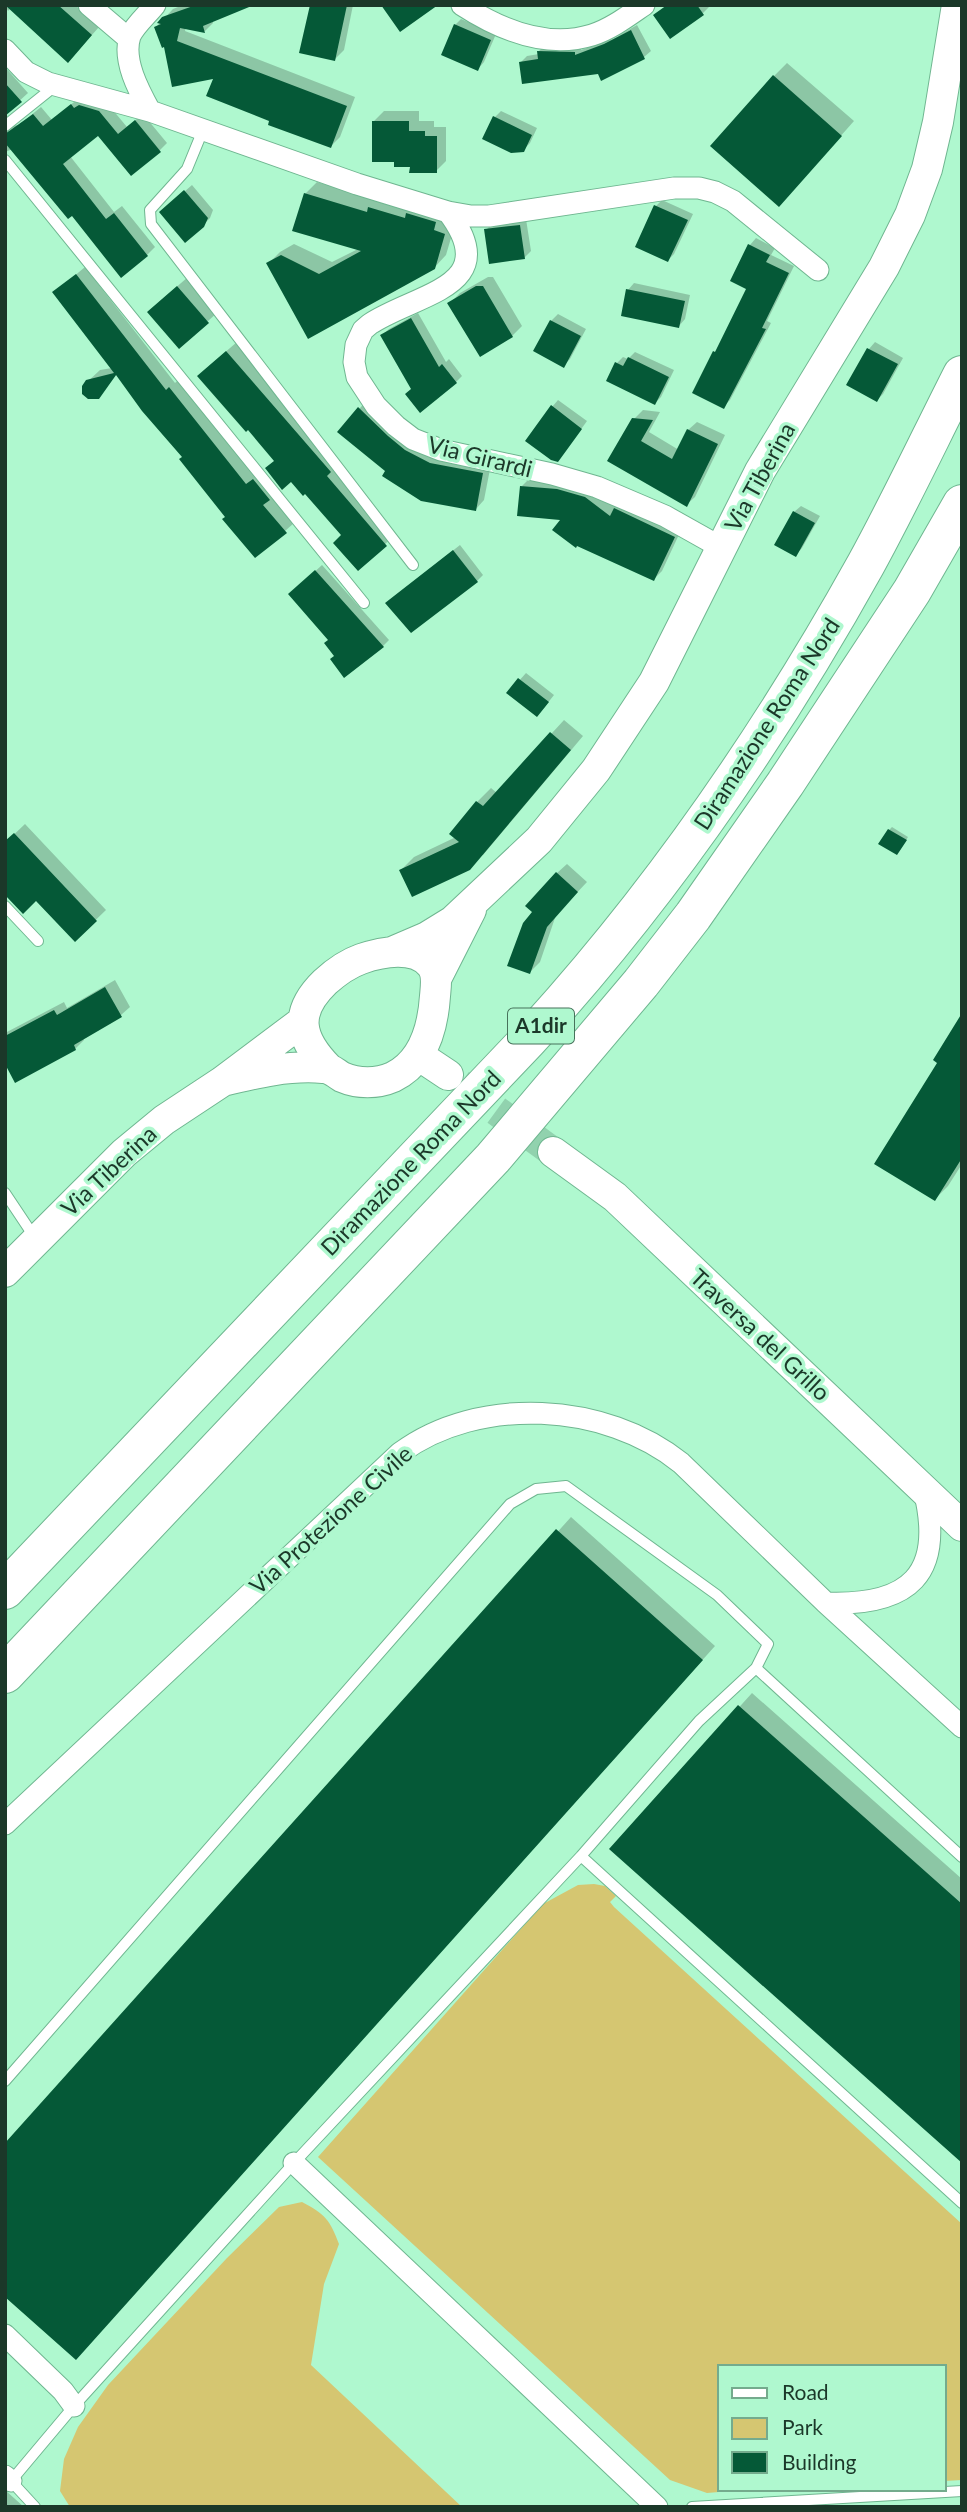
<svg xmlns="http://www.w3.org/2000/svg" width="967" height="2512" viewBox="0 0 967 2512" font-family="Lato,sans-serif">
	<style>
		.green { fill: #d5c671 }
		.shadow { fill: #0003 }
		.building { fill: #055937 }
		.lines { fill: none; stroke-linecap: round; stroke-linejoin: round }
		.secondary-tunnel { stroke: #91d2ae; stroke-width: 30; stroke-dasharray: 30 15; stroke-linecap: butt }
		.service-casing { stroke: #6fb690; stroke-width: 12 }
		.minor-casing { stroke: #6fb690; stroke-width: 23 }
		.secondary-casing { stroke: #6fb690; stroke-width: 32 }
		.motorway-casing { stroke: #6fb690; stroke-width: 40 }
		.service { stroke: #fff; stroke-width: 10 }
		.minor { stroke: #fff; stroke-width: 21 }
		.secondary { stroke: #fff; stroke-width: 30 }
		.motorway { stroke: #fff; stroke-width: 38 }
		.labels { text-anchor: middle; stroke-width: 7; stroke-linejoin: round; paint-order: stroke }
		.shield { fill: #aff8cf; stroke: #47725b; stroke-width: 2 }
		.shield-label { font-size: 21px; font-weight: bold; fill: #1b3829 }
		.street-label { font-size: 23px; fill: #1b3829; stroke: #aff8cf }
	</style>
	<rect width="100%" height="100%" fill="#aff8cf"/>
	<path class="green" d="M594,1884L605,1886L616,1896L610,1902L614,1907L962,2224V2480L944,2481V2367H720V2489H755L707,2493L670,2480L318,2157L543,1904L578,1885Z
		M302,2202C325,2214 330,2220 339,2244L324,2284L311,2365L462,2507H70L60,2491L64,2459L78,2427L108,2385L227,2258L279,2207Z"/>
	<path class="shadow" d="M5,5H75L99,27L76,53L10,9L8,11Z
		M183,5H249L213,21V23L205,31L186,27L185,31L355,97L340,137L331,146L271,120L216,77L166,45L156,27L173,9Z
		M312,5H353L344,50L335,59Z
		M667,5H708L709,7L703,13Z
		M461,19L496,34L484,62L478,69L455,25Z
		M637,25L651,51L644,57L602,78L599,72L521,62L527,56L539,54V51L545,45L581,46V50L613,39Z
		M787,63L854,121L792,191L774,76Z
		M5,67L28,93L5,114Z
		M79,98L107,103L127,127L143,114L167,143L159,151L99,133L70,156L114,212L122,206L155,247L147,255L72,213L13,149L5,152V121L10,126L19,125L41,107L52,120Z
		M384,111H419V121H434V127H446V161L436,171L412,165L374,121Z
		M501,111L537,128L530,143L523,150L495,117Z
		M317,182L456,221L446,255L434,268L308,337L268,264L280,252L294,244L332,262L358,249L305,194Z
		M192,185L213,210L210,218L203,225L168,206Z
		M662,200L693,214L674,254L668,260L656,206Z
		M526,219L531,251L524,258L486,230L493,223Z
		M756,238L775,248L771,255L794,266L767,321L771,323L730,400L723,407L715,352L720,347L749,288L750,245Z
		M85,267L175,383L178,380L294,523L285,531L184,457L117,374L98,398L85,384L100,370L112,368L54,293Z
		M188,277L218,312L208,321L159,302Z
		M488,277H493L522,326L512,336L450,303L460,293Z
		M634,283L690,295L685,319L679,326L628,290Z
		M418,313L446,362L449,359L462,376L456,382L413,388L382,335L389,329Z
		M558,314L586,329L570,359L564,365L551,321Z
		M237,342L340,461L336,465L396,534L358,569L343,535L276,460L209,366Z
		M875,342L903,358L883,394L877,400L849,385L869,349Z
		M635,352L674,370L661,397L655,403L617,363L623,357L628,359Z
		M368,399L397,428L491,464L484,500L476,509L387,471L339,432Z
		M558,400L587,421L564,453L552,407Z
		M643,410L660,412L649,432L679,450L688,430L697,422L725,435L695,497L686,505L610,461L634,419Z
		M530,478L566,481L682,528L662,571L654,579L577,544L563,518L522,486Z
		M801,506L820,516L802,548L796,555L794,512Z
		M460,545L483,575L477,581L394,597Z
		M322,565L389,640L383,646L336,655L330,639L297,588Z
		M526,673L554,695L543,709L509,692Z
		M564,720L583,736L483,855L401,870L414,857L456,837L451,833L477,802L491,788L497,793Z
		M25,824L106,910L75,940L5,843Z
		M892,827L908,837L900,850L889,830Z
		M567,864L587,882L556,915L540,962L530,972L535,912L557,873Z
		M115,980L130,1007L121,1015L83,1037L84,1040L75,1049L5,1061V1033L64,1002L67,1008Z
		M962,1019V1164L948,1186L935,1199L939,1062Z
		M571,1517L715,1646L89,2344L5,2146Z
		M752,1693L962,1879V2161L611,1849Z
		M5,2490L24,2507H5Z"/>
	<path class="building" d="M5,5H58L92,35L68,63Z
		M196,5H254L203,26L205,33L180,28L177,41L347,106L331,148L268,125L269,121L206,96L213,79L172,87L164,47L162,48L154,27L161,24L157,23L162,17Z
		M310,5H347L335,61L299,53Z
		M381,5H438L400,32Z
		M667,5H697L704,15L670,39L653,15Z
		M454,24L491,40L478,71L441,55Z
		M631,30L645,59L601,81L598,74L522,84L519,62L538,59L537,51L575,52V55L604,44Z
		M773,75L842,136L779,207L710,146Z
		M5,83L22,102L5,116Z
		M71,104L74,108L79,105L99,111L118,134L135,120L161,152L131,176L98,136L63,164L106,219L114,213L148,256L121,278L72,216L68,219L5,143V134L33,114L43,126Z
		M493,116L532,135L524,152L511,153L482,139Z
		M372,121H409V131H425V136H437V173H409L410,167H394V162H372Z
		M184,190L208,218L204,227L185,243L159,212Z
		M304,193L367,212L368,207L405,218L406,213L436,222L434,230L445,234L435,269L308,339L266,263L281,255L319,274L361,251L292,231Z
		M654,205L688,220L668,262L635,247Z
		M520,225L525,259L489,264L484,229Z
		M748,244L770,255L766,262L789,273L762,328L766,329L724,409L692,393L713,351L715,352L746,289L730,281Z
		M76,274L166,390L169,387L246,484L253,479L270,500L263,505L287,533L255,558L222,519L225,517L179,459L182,457L142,411L116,375L99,399H88L82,394V386L86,380L114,373L52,292Z
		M177,286L209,323L179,349L147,312Z
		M476,286H483L513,337L480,357L447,303Z
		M626,289L685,301L679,328L621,316Z
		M411,318L439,367L442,364L457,383L420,413L405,394L411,389L380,335Z
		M550,320L581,336L564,368L533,351Z
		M867,348L898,364L877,402L846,385Z
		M226,351L331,472L327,476L387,546L358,571L333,543L341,535L305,494L303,496L291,482L282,490L265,468L274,461L248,430L246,432L197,376Z
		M628,357L669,377L655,405L606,381L615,362L623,366Z
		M551,405L582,429L558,462L551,460L525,441Z
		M358,407L388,436L405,450L430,463L483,473L476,511L421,501L382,476L385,471L337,432Z
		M632,418L653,420L641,441L672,459L687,429L718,444L687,507L607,461Z
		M520,486L557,489L585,497L610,516L614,508L675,537L654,581L577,546L576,548L552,530L560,520L517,516Z
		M793,511L815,523L796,557L774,545Z
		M453,550L478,582L411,633L385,603Z
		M315,570L384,647L344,678L330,659L334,656L324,643L328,640L288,594Z
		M518,678L549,702L537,717L506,693Z
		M550,732L571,750L470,870L412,897L399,870L459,842L449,834L476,801L483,806Z
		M888,829L907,840L897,855L878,844Z
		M14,833L97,921L75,942L36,901L23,914L5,895V841Z
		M556,872L578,892L547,927L530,974L507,966L523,923L532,912L525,906Z
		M105,987L122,1017L74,1045L76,1050L15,1083L5,1064V1036L54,1010L57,1015Z
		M962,1013V1158L935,1201L874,1164L937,1063L933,1060Z
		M556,1529L703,1660L76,2360L5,2297V2143Z
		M738,1705L962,1904V2163L609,1849Z"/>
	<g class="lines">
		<path class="secondary-tunnel" d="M460,1084L553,1152"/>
		<g class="service-casing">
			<path id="service" d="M5,126L55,86
				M203,130L187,169L150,210L151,224L413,565
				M5,160L364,603
				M5,906L38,941
				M5,1193L35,1238
				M756,1668L962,1857
				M581,1856L962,2203
				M5,2081L510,1504L536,1489L566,1486L717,1595L768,1644L756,1668L699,1721L581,1856L294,2163L74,2406L11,2481L35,2507
				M692,2507L962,2491"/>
		</g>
		<g class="minor-casing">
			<path id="minor" d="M89,5L129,39
				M462,5C499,29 547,49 592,35C611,29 628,16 644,5
				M5,50L26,72L48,83L150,111L357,184L448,212L471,216H489L674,188H699L715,192L733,201L818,270
				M150,111C139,91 122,60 130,36C135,25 147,15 155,5
				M448,212C505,287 417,293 370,324L363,330L356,345L354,362L357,377L376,406L396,426L413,439L441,450L552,474L597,487L665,516L722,548
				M826,1603C909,1606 945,1575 924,1490
				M5,1824L400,1453C478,1395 606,1402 681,1463L826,1603L962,1727
				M294,2163L657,2507
				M5,2335L63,2391L74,2406
				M5,2476L11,2481"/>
		</g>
		<g class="secondary-casing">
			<path id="secondary" d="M392,952L427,937L453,921L539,840L596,770L654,682L760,471L884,267L910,215L927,169L938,122L957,5
				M436,979L471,910
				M418,1055L448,1075
				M223,1081C256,1073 289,1065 323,1068C331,1068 335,1073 342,1077C358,1084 377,1084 393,1077C424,1062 433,1026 435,996C436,985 438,973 431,965C415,945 381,952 361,959C347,964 336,972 325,982C294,1012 298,1037 328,1068
				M553,1152L615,1197L962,1526
				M5,1272L124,1153L164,1120L223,1081L303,1021"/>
		</g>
		<g class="motorway-casing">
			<path id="motorway" d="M5,1590L528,1040C661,895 771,735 866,564C900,502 930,438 962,375
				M5,1674L493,1158L641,983L693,916L785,784L912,591L962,504"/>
		</g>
		<use href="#service" class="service"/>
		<use href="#minor" class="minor"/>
		<use href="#secondary" class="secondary"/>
		<use href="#motorway" class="motorway"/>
	</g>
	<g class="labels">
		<rect class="shield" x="508" y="1008.5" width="66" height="35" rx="5"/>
		<g class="shield-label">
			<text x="541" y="1033">A1dir</text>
		</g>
		<g class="street-label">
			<text transform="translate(480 457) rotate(14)" y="8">Via Girardi</text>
			<text transform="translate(760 477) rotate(-61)" y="8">Via Tiberina</text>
			<text transform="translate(767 724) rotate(-57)" y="8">Diramazione Roma Nord</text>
			<text transform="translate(411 1163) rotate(-46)" y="8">Diramazione Roma Nord</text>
			<text transform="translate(109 1171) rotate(-43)" y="8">Via Tiberina</text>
			<text transform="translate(760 1335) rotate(43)" y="8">Traversa del Grillo</text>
			<text transform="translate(331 1520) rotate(-42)" y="8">Via Protezione Civile</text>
		</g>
	</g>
	<rect width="967" height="2512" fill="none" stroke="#1b3829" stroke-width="14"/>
	<rect x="718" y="2365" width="228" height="126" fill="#aff8cf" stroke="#74ab8d" stroke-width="2"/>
	<rect x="732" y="2388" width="35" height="10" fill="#ffffff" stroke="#74ab8d" stroke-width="2"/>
	<text x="782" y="2400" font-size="21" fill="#1b3829">Road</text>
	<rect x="732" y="2418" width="35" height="21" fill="#d5c671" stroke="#74ab8d" stroke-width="2"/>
	<text x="782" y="2435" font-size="21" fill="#1b3829">Park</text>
	<rect x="732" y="2452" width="35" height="21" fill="#055937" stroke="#74ab8d" stroke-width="2"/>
	<text x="782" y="2470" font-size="21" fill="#1b3829">Building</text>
</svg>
